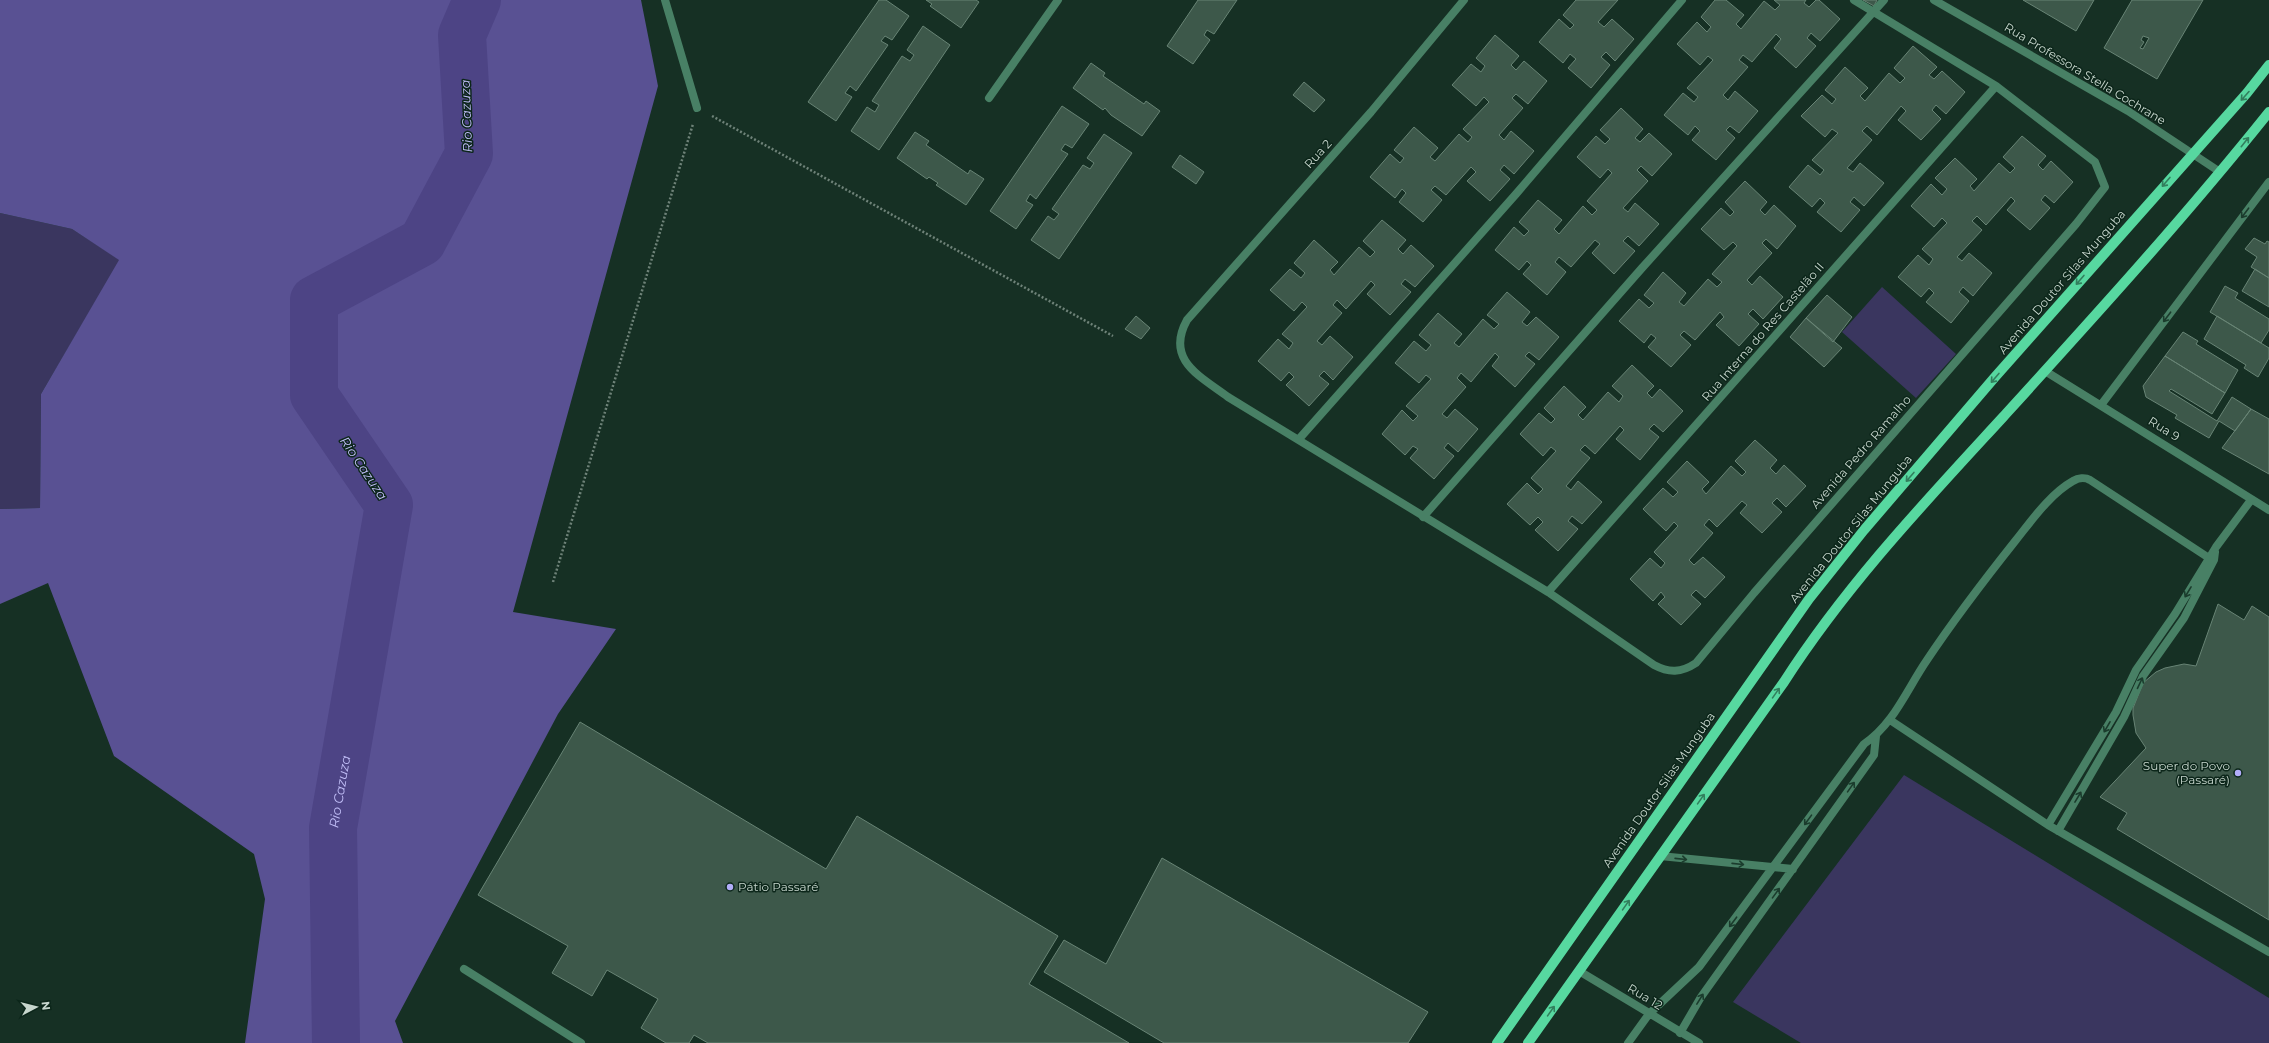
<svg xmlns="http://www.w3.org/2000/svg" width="2269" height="1043" viewBox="0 0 2269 1043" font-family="Montserrat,sans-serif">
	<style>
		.green { fill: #3a365f }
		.forest { fill: #595193 }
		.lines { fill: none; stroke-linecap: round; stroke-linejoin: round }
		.river { stroke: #4d4485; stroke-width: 48 }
		.building { fill: #3d584a; stroke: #688475; fill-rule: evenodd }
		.path { stroke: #6e8278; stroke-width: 2.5; stroke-dasharray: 2 2; stroke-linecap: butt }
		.lane { stroke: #488065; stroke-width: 8 }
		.street { stroke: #488065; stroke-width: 8 }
		.primary { stroke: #57d8a0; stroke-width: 10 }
		.oneway { stroke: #327f5d }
		.oneway2 { stroke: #1b3c2d }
		.poi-dot { fill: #b2adf9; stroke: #0c261a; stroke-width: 1.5 }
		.labels { text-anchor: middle; stroke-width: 3; stroke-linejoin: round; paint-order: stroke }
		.street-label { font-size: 12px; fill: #c7d6cd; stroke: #0c261a }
		.poi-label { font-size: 12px; fill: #c7d6cd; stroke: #0c261a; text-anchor: end }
		.water-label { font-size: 13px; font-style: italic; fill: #c1bef7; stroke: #0c261a }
	</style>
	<rect width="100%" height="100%" fill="#163024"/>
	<path class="green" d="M0,213L72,229L120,260L41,394L40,508L0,509Z
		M1882,287L1956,354L1916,398L1842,332Z
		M1904,775L2269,998V1043H1801L1733,1002Z"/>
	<path class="forest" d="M0,0H641L658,86L513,612L616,629L558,714L395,1021L403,1043H245L265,899L254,854L114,756L48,583L0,604V509L40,508L41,394L119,260L72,229L0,213Z"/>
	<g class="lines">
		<path class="river" id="s1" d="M336,1043L333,828L389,505L314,395V300L422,242L469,154L462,35L477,0"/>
	</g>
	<path class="building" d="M879,0H886L909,16L892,40L885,36L881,41L888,45L856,91L850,86L845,93L852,97L836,121L808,102Z
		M926,0H976L979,2L961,28L930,6L932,4Z
		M1198,0H1237L1214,34L1207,30L1204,35L1210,40L1193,64L1167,46Z
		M1576,0H1618L1598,22L1604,27L1612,19L1634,39L1615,61L1606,52L1601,57L1610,65L1591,88L1568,68L1576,59L1570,54L1563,63L1539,42L1559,19L1570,29L1574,25L1563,15Z
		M1715,0H1726L1744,15L1736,24L1741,29L1764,1L1775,10L1780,5L1774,0H1806L1804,3L1809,7L1816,0H1819L1840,19L1820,41L1811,33L1807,38L1816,46L1796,68L1774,48L1781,39L1776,34L1752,62L1743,55L1739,60L1748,67L1723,95L1728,100L1735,91L1758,111L1739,133L1730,126L1726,130L1735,138L1716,160L1692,140L1700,131L1695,126L1688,135L1664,115L1683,93L1694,102L1698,97L1687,88L1713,60L1708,56L1700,65L1677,44L1697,22L1707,32L1711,27L1701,17Z
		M1863,0H1877L1874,6Z
		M2023,0H2094L2076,31Z
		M2132,0H2203L2157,79L2104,48ZM2143,36L2149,38L2143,49L2140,48L2144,42L2141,40Z
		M923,26L950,45L879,150L851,131L867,107L875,112L879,105L872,101L902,56L910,61L914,55L907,50Z
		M1495,35L1519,56L1511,65L1516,70L1524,61L1547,81L1528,104L1516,94L1512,98L1523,108L1499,135L1504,140L1511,131L1534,151L1514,174L1504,165L1500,170L1510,179L1490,201L1467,181L1476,172L1471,167L1446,195L1435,186L1431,190L1442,200L1423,222L1399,202L1406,193L1402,189L1395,198L1370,177L1390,154L1400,163L1404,158L1394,150L1414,127L1438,148L1430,157L1435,161L1459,134L1468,142L1472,137L1463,129L1489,102L1484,97L1476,106L1452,85L1471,64L1481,72L1485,66L1476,58Z
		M1913,46L1937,67L1929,75L1934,79L1942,71L1965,92L1946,114L1936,105L1932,110L1941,119L1921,140L1898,120L1906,111L1901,106L1877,135L1867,126L1862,131L1872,140L1847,168L1853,172L1860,163L1884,183L1864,206L1854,197L1850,202L1860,210L1841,232L1817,212L1825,203L1820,198L1812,207L1789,187L1808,165L1820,175L1824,170L1812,160L1838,133L1832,129L1825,137L1801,116L1822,95L1832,104L1836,99L1825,90L1845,67L1868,88L1860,96L1865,101L1889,73L1900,83L1905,78L1894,68Z
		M1091,63L1105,73L1103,76L1144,104L1146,101L1160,111L1142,136L1111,115L1105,108L1103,110L1073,88Z
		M1304,82L1325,100L1314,112L1293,95Z
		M1062,106L1089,124L1072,148L1065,144L1061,150L1068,154L1036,199L1030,194L1026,201L1033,205L1016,229L990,211Z
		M1621,108L1643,129L1635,138L1640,142L1649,133L1672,154L1652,176L1641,166L1637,170L1648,181L1623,208L1628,212L1635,203L1659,224L1639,246L1628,236L1623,241L1635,251L1614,274L1592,253L1600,244L1595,240L1571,267L1559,257L1555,262L1566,272L1547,295L1523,274L1531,265L1527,261L1519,270L1495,250L1514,227L1524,236L1529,231L1519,222L1538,200L1562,220L1554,229L1559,234L1583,206L1592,215L1597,210L1587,201L1612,173L1608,169L1600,178L1577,157L1596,136L1605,144L1610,139L1600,130Z
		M915,132L929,141L926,145L968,174L970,170L984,179L966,205L936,185L938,183L929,177L927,179L897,158Z
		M1104,134L1132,153L1059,259L1031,240L1048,216L1054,220L1059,214L1052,209L1083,165L1090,169L1094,163L1087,158Z
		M2022,136L2046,156L2038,165L2043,170L2051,161L2073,182L2054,203L2045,195L2041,200L2050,208L2030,230L2007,210L2015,201L2011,197L1986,225L1977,216L1972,221L1982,230L1957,257L1962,261L1969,253L1992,273L1973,296L1963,287L1959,292L1969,301L1951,323L1926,302L1934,293L1929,288L1921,297L1898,277L1918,255L1929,265L1933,259L1922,249L1947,223L1942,218L1934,227L1911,206L1931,184L1942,195L1947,189L1935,178L1955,158L1977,179L1970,186L1974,191L1999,163L2010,173L2015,168L2003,157Z
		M1180,155L1204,172L1196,184L1172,167Z
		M1745,181L1767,202L1760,210L1765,215L1774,205L1796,226L1777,249L1766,239L1762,243L1772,253L1747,280L1752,285L1760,276L1783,297L1763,319L1753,309L1748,314L1759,324L1739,346L1716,325L1724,317L1720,312L1695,340L1684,331L1680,335L1691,345L1671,367L1648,347L1656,338L1651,334L1644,343L1619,321L1639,299L1649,308L1654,303L1644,295L1663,272L1686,293L1679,302L1684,306L1708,279L1717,287L1722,282L1712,274L1737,246L1733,242L1724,250L1701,229L1721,208L1730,216L1734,212L1725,202Z
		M1382,220L1406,240L1398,249L1403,254L1411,245L1434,266L1415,287L1405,279L1401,284L1411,292L1390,315L1367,294L1375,285L1371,281L1346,309L1337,300L1333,305L1342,313L1317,341L1322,345L1330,336L1353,357L1333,380L1324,371L1319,376L1329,384L1309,406L1286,385L1294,377L1289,372L1281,381L1258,361L1278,339L1289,349L1293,343L1282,334L1307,307L1302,302L1294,311L1270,290L1290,269L1301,278L1305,273L1294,263L1314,240L1338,262L1330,270L1334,275L1359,247L1370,257L1375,252L1363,241Z
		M2254,238L2265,244L2267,241L2269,242V278L2251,267L2257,257L2245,249Z
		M2255,269L2269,278V307L2242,291Z
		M2225,286L2238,293L2235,298L2269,319V330L2261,343L2210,312Z
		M1507,292L1530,312L1522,322L1527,326L1536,317L1559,337L1539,360L1529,352L1525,356L1535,364L1515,387L1492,366L1499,357L1495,353L1471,382L1461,373L1457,378L1466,387L1442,414L1447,418L1455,409L1478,429L1458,452L1448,443L1444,448L1454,456L1434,479L1410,458L1418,449L1413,446L1405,455L1382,434L1402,410L1413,421L1418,416L1406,406L1431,379L1426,375L1419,383L1395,363L1414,341L1426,351L1431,345L1419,335L1438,313L1462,334L1454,343L1459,347L1483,319L1494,329L1499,324L1487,315Z
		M1827,295L1852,317L1833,342L1806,318Z
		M1136,316L1150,328L1141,339L1125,329Z
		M2217,316L2269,348V358L2258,377L2244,368L2246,365L2204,339Z
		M1806,318L1842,348L1824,367L1790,337Z
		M2183,332L2198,341L2196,344L2238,370L2225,393L2165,356Z
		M2165,356L2225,393L2212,414L2171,389L2169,391L2217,421L2232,397L2251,409L2235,431L2219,421L2209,438L2175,418L2177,415L2146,397L2143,386Z
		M1632,365L1654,386L1647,393L1652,398L1660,389L1683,411L1663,432L1654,424L1649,429L1659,437L1640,460L1616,439L1624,430L1620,426L1595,454L1585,445L1580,450L1590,458L1566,486L1571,490L1578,481L1602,502L1582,524L1572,516L1568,521L1578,529L1558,551L1535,530L1543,522L1538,517L1530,525L1507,504L1527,483L1538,494L1543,489L1531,478L1556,451L1551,447L1543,456L1520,434L1539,413L1551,423L1555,419L1544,408L1564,386L1586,407L1578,415L1583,420L1608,392L1619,402L1623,396L1612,386Z
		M2251,409L2269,419V474L2222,448Z
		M1755,440L1777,460L1770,468L1776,474L1784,465L1806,486L1786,507L1777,498L1772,503L1782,512L1762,533L1740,513L1747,505L1742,501L1717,527L1709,519L1704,525L1713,533L1689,560L1694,565L1703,557L1725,577L1705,598L1696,590L1691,595L1701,604L1681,625L1658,604L1665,597L1661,592L1653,601L1630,579L1650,558L1661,568L1665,563L1654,552L1678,526L1674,522L1666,531L1643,509L1663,488L1673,497L1678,492L1667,482L1687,461L1709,482L1702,489L1706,494L1731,466L1742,476L1746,472L1735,461Z
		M2218,604L2244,620L2252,606L2269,617V920L2117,829L2127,813L2100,797L2146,748L2136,733L2133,715V708L2143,683L2156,672L2165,668L2184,664L2196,666Z
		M580,722L826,869L857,816L1058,936L1029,984L1129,1043H708L694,1035L689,1043H666L641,1028L658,999L607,970L592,996L552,973L568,946L478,895Z
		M1162,858L1428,1012L1408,1043H1164L1044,972L1064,940L1106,964Z"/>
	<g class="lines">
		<path class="path" d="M712,116L1113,336
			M553,582L693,124"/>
		<path class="lane" d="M1890,720L2048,825L2269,952
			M2048,825L2116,712L2136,670L2175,614L2216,547L2251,500
			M2058,831L2124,717L2143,676L2184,618L2214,560L2215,552
			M1660,856L1793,869
			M464,969L581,1043
			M1649,1014L1699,967L1864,744C1894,724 1907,689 1927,660C1955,618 1985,579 2016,540C2032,520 2050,494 2073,481C2078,478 2085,477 2090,480L2209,558
			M1680,1033L1701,997L1874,755L1876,736"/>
		<path class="street" d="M665,0L697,108
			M1464,0L1371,112L1187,320C1165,360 1200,376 1228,397L1548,592L1654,665C1669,673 1681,673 1696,663L1754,593L2076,224L2105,187L2095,162L1996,86L1854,0
			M1934,0L2128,111L2220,172
			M989,98L1058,0
			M2045,371L2269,510
			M2101,405L2269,182
			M1299,439L1516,194L1682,0
			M1423,517L1642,268L1884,0
			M1548,592L1996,86
			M1579,971L1699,1043
			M1628,1043L1649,1014"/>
		<path class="primary" d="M1497,1043L1809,599L1864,530L1995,377L2247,93L2269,65
			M1528,1043L1784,682C1847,584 1926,501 2004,416C2094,317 2185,217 2269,112"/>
	</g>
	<defs><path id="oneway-shaft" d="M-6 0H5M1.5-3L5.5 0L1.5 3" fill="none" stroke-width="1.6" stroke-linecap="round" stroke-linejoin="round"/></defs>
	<g class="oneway">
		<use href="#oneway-shaft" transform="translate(2245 96) rotate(132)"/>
		<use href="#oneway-shaft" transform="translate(2245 142) rotate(-51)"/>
		<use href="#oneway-shaft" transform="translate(2166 182) rotate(131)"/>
		<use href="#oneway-shaft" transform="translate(2080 280) rotate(131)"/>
		<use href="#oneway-shaft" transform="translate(1995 378) rotate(131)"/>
		<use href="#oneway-shaft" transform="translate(1910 477) rotate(131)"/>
		<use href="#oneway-shaft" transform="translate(1776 693) rotate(-55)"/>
		<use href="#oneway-shaft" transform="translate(1701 799) rotate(-55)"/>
		<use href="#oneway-shaft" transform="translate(1626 905) rotate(-55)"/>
		<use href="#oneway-shaft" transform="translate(1551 1011) rotate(-55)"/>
	</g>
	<g class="oneway2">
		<use href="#oneway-shaft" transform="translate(2245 213) rotate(127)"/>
		<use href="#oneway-shaft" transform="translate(2167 317) rotate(127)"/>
		<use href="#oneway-shaft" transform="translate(2188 592) rotate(121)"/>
		<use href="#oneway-shaft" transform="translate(2140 683) rotate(-65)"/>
		<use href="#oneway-shaft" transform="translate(2107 727) rotate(120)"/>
		<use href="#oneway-shaft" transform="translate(1851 787) rotate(-55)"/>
		<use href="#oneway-shaft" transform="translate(2078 797) rotate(-59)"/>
		<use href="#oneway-shaft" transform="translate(1808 820) rotate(126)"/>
		<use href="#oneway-shaft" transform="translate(1681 859) rotate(6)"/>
		<use href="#oneway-shaft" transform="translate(1738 864) rotate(6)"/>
		<use href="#oneway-shaft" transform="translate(1776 893) rotate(-54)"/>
		<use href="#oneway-shaft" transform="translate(1733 922) rotate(127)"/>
		<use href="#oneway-shaft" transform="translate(1700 999) rotate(-58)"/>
	</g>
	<g class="poi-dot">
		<circle cx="2238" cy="773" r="4"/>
		<circle cx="730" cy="887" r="4"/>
	</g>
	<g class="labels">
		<g class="street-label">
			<text transform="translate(2085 74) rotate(31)" y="4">Rua Professora Stella Cochrane</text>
			<text transform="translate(1318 154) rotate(-48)" y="4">Rua 2</text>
			<text transform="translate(2062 282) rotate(-49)" y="4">Avenida Doutor Silas Munguba</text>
			<text transform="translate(1763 332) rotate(-49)" y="4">Rua Interna do Res Castelão II</text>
			<text transform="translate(2164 429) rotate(32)" y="4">Rua 9</text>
			<text transform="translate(1861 452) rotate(-49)" y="4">Avenida Pedro Ramalho</text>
			<text transform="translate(1851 529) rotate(-51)" y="4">Avenida Doutor Silas Munguba</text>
			<text transform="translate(1659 790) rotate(-55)" y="4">Avenida Doutor Silas Munguba</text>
			<text transform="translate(1645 997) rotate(31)" y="4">Rua 12</text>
		</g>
		<g class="poi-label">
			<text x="2230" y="770">Super do Povo<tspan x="2230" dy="14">(Passaré)</tspan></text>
			<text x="738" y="891" text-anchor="start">Pátio Passaré</text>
		</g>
		<g class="water-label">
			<text transform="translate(466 116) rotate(-92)" y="5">Rio Cazuza</text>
			<text transform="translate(364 468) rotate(56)" y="5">Rio Cazuza</text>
			<text dy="5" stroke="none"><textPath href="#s1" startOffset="252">Rio Cazuza</textPath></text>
		</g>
	</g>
	<g transform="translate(36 1007) rotate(83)" stroke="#0c261a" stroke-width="3" paint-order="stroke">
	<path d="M0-3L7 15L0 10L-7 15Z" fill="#c7d6cd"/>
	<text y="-6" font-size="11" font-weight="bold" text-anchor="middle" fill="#c7d6cd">N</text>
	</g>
</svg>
